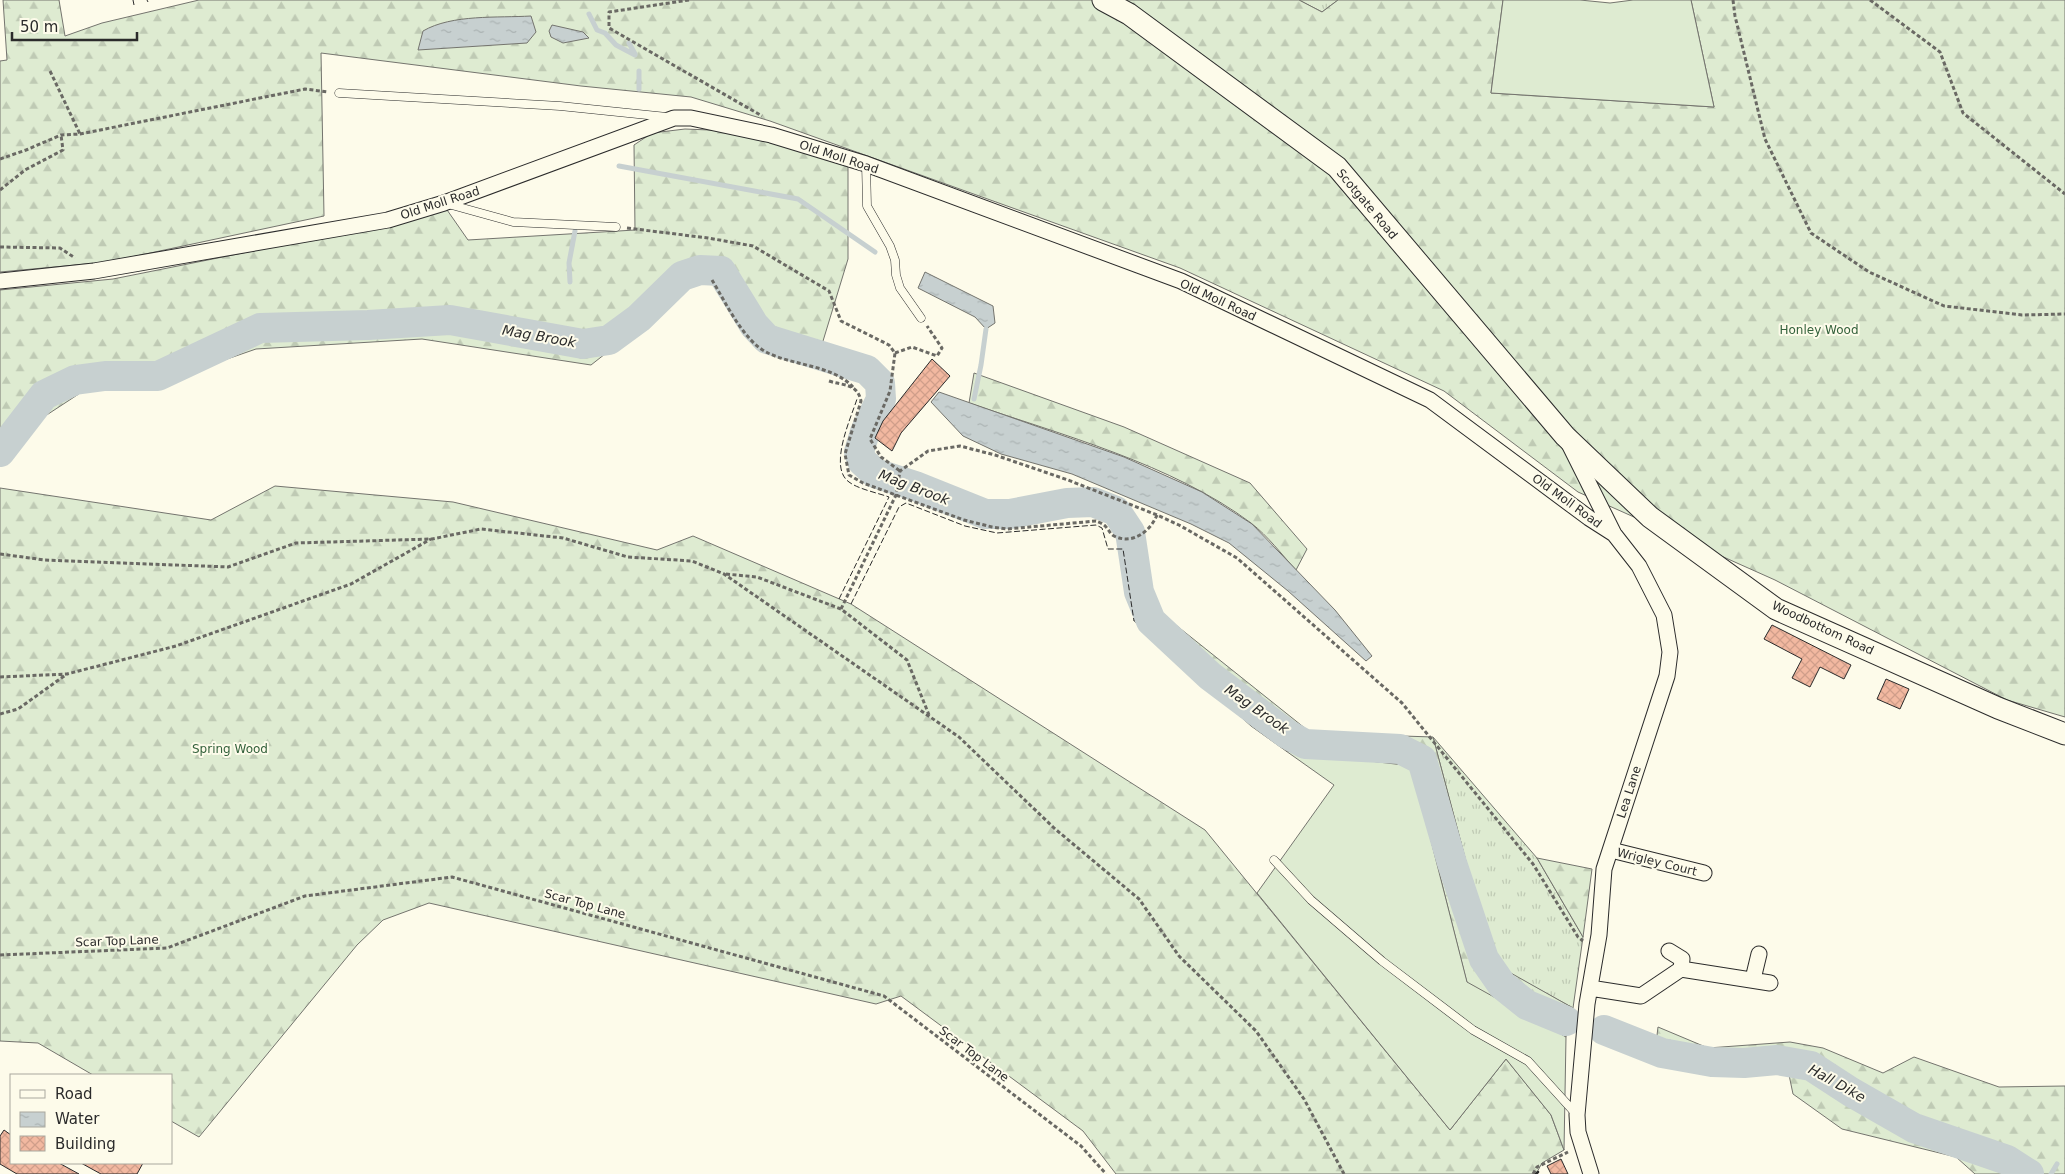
<svg xmlns="http://www.w3.org/2000/svg" width="2065" height="1174" viewBox="0 0 2065 1174" font-family="'DejaVu Sans',sans-serif">
	<style>
		.grass { fill: url(#grass-tufts); stroke: #74746e }
		.forest { fill: url(#forest-firs); stroke: #74746e }
		.garden { fill: #deebd1; stroke: #74746e }
		.water { fill: url(#water-ripples); stroke: #74746e }
		.lines { fill: none; stroke-linecap: round; stroke-linejoin: round }
		.stream { stroke: #c7d0d0; stroke-width: 5 }
		.river { stroke: #c7d0d0; stroke-width: 30 }
		.building { fill: url(#building-cross-hatch); stroke: #2b2b2b }
		.lane-casing { stroke: #2b2b2b; stroke-width: 9 }
		.street-casing { stroke: #2b2b2b; stroke-width: 17 }
		.secondary-casing { stroke: #2b2b2b; stroke-width: 23 }
		.path { stroke: #6a6964; stroke-width: 3; stroke-dasharray: 4 2.5; stroke-linecap: butt }
		.lane { stroke: #fdfbea; stroke-width: 8 }
		.street { stroke: #fdfbea; stroke-width: 15 }
		.secondary { stroke: #fdfbea; stroke-width: 21 }
		.fence { stroke: #2b2b2b; stroke-width: 1; stroke-dasharray: 6 2.5; stroke-linecap: butt }
		.wall { stroke: #2b2b2b; stroke-width: 2.5 }
		.labels { text-anchor: middle; stroke-width: 4; stroke-linejoin: round; paint-order: stroke }
		.street-label { font-size: 12px; fill: #2b2b2b; stroke: #fdfbea }
		.park-label { font-size: 12px; fill: #34623c; stroke: #fdfbea }
		.water-label { font-size: 14px; font-style: italic; fill: #2b2b2b; stroke: #fdfbea }
	</style>
	<defs>
		<pattern id="grass-tufts" width="24" height="20" patternUnits="userSpaceOnUse" patternTransform="scale(1.25)"><rect width="24" height="20" fill="#deebd1"/><path d="M3 7l-1-3M5 7V3M7 7l1-3M15 17l-1-3M17 17v-4M19 17l1-3" fill="none" stroke="#bfcab4"/></pattern>
		<pattern id="forest-firs" width="22" height="20" patternUnits="userSpaceOnUse" patternTransform="scale(1.25)"><rect width="22" height="20" fill="#deebd1"/><path d="M5 1l3.5 6h-7zM16 11l3.5 6h-7z" fill="#bfcab4"/></pattern>
		<pattern id="water-ripples" width="26" height="14" patternUnits="userSpaceOnUse" patternTransform="scale(1.25)"><rect width="26" height="14" fill="#c7d0d0"/><path d="M2 4q2-2 4 0t4 0M15 11q2-2 4 0t4 0" fill="none" stroke="#abb3b3"/></pattern>
		<pattern id="building-cross-hatch" width="8" height="8" patternUnits="userSpaceOnUse" patternTransform="scale(1.25)"><rect width="8" height="8" fill="#f2b8a0"/><path d="M0 0l8 8M0 8l8-8" fill="none" stroke="#d09e8a"/></pattern>
	</defs>
	<rect width="100%" height="100%" fill="#fdfbea"/>
	<path class="grass" d="M1299,0H1338L1322,12Z
		M1433,737L1537,858L1583,937L1573,1008L1493,964Z"/>
	<path class="forest" d="M3,0H59L65,36L102,23L199,0H1299L1322,12L1338,0H1503L1491,93L1714,107L1691,0H2065V717L2007,700L1775,580L1578,492L1444,391L1180,268L770,121L691,97L581,86L321,53L324,216L108,262L0,272V61L7,60Z
		M685,129L734,131L848,162V259L816,364L766,346L750,330L715,277L704,276L591,365L422,339L256,349L152,385L94,384L39,420L0,458V290L113,279L402,221L445,207L468,240L635,230L634,145L652,133Z
		M974,373L1124,427L1250,483L1307,549L1296,570C1282,555 1268,536 1251,523C1172,464 1062,435 969,403Z
		M275,486L453,502L657,550L693,536L851,604L1205,830L1450,1130L1506,1059L1551,1115L1564,1150L1542,1163L1536,1174H1116L1083,1131L901,996L876,1004L429,903L383,920L357,945L199,1137L171,1121V1075H93L38,1043L0,1041V488L211,520Z
		M1147,602L1311,733L1433,737L1493,963L1573,1008L1566,1037L1467,983L1412,766L1286,751L1251,726L1134,621Z
		M1537,858L1592,869L1583,937Z
		M1658,1027L1708,1048L1790,1042L1823,1048L1883,1073L1914,1057L1999,1087L2065,1086V1174H1975L1956,1157L1842,1129L1793,1094L1788,1070L1706,1071L1654,1060Z"/>
	<path class="garden" d="M1503,0H1580L1610,3L1633,0H1691L1714,107L1491,93Z
		M1286,751L1412,766L1467,982L1566,1037L1564,1150L1551,1115L1506,1059L1450,1130L1257,893L1334,785Z"/>
	<path class="water" d="M531,16L536,32L527,43L418,50L423,31C452,14 498,18 531,16Z
		M552,25L583,32L589,38L563,43L551,37L549,31Z
		M925,272L993,306L995,323L986,329L975,317L918,288Z
		M939,392L1124,457L1202,492L1252,524L1335,610L1372,656L1366,661L1288,591L1229,543L1191,524L1072,474L1001,454L963,436L931,402Z"/>
	<g class="lines">
		<path class="stream" d="M589,14L597,30L605,33L616,45L635,55
			M629,43L635,54
			M639,89V71
			M619,166L798,199L875,252
			M570,282L569,263L575,231
			M974,399L981,365L986,329
			M2051,1174L2057,1164"/>
		<path class="river" d="M0,452L44,395L75,380L105,376H158L260,328L368,325L450,320L583,344L609,340L639,318L682,276L700,270L721,271L754,325L767,339L867,370L880,383L881,399L865,432L859,452L862,461L875,473L915,486L985,514H1010L1067,503L1093,502L1116,511L1130,532L1139,592L1151,621L1210,676L1287,734L1305,744L1400,749L1422,760L1452,863L1484,959L1502,985L1527,1005L1566,1021
			M1604,1030L1662,1053L1712,1062L1744,1063L1777,1060L1811,1066L1851,1092L1914,1128L2007,1160L2029,1174"/>
	</g>
	<path class="building" d="M932,359L950,376L901,433L892,451L875,438L883,421Z
		M1772,625L1851,665L1844,679L1820,667L1810,687L1792,678L1802,659L1764,639Z
		M1886,679L1909,689L1900,709L1877,699Z
		M4,1130L11,1135V1163H59L79,1174H17L0,1164V1136Z
		M1561,1159L1568,1174H1551L1547,1166Z
		M81,1163H143L137,1174H101Z"/>
	<g class="lines">
		<g class="lane-casing">
			<path id="lane" d="M339,93L560,106L667,117
				M866,164L867,206L890,246L895,260L896,275L900,288L921,318
				M448,204L513,222L616,227
				M1274,860L1311,900L1382,961L1473,1030L1528,1061L1577,1115"/>
		</g>
		<g class="street-casing">
			<path id="street" d="M0,281L94,271L388,220L444,203L674,118H691L771,135L866,164L1181,281L1430,400L1589,518L1614,534
				M1569,444L1614,534L1639,566L1664,615L1670,652L1667,676L1604,869L1599,935L1587,1004L1577,1115L1578,1132L1591,1174
				M1611,850L1704,873
				M1669,951L1682,959L1681,969
				M1753,979L1759,954
				M1590,988L1641,996L1681,969L1770,983"/>
		</g>
		<g class="secondary-casing">
			<path id="secondary" d="M1103,0L1129,14L1337,167L1565,436L1650,517L1776,609L1998,708L2065,734"/>
		</g>
		<path class="path" d="M689,0L609,12V28L762,116
			M1733,0L1735,16L1765,139L1811,233L1869,272L1944,306L2022,315L2065,314
			M1870,0L1940,52L1963,113L2065,194
			M50,71L80,134
			M0,159L26,150L61,135L80,134L305,89L328,92
			M0,190L25,170L63,150L61,135
			M627,228L708,238L753,246L829,291L841,321L889,345L895,353L890,391L870,439L881,457L900,471
			M0,247L60,248L75,258
			M712,280C726,303 744,342 768,353C795,366 832,365 853,387
			M895,353L912,347L937,356L942,348L927,326
			M829,381C844,386 857,383 861,401L845,454L849,475L863,483L964,520L992,527L1007,529L1096,521C1099,522 1104,524 1106,527C1109,530 1110,534 1114,536C1132,545 1150,532 1157,515
			M0,554L45,560L228,567L296,543L432,539L481,529L563,538L628,557L692,561L724,574L959,737L1054,828L1139,899L1179,956L1256,1031L1304,1099L1344,1174
			M726,574L757,577L841,609L907,660L929,715
			M841,609L896,495L900,471L928,451L960,446L995,455L1068,480L1157,515L1179,525L1237,558L1402,703L1533,864L1578,937L1583,941
			M0,677L67,674L176,646L351,584L431,539
			M0,714L18,709L67,674
			M0,955L167,948L305,896L452,877L884,996L1081,1146L1106,1174
			M1533,1174L1537,1167L1568,1152"/>
		<use href="#lane" class="lane"/>
		<use href="#street" class="street"/>
		<use href="#secondary" class="secondary"/>
		<path class="fence" d="M133,0L134,5
			M147,0L148,2
			M839,599L889,497C878,493 858,489 849,482C828,467 851,418 857,399
			M851,604L899,507L906,503L965,526L997,533L1096,525L1102,528L1108,549H1123L1134,621"/>
		<path class="wall" d="M1536,1174L1538,1172"/>
	</g>
	<g class="labels">
		<g class="street-label">
			<text transform="translate(839 157) rotate(18)" y="4">Old Moll Road</text>
			<text transform="translate(440 203) rotate(-18)" y="4">Old Moll Road</text>
			<text transform="translate(1367 204) rotate(50)" y="4">Scotgate Road</text>
			<text transform="translate(1218 300) rotate(25)" y="4">Old Moll Road</text>
			<text transform="translate(1567 501) rotate(36)" y="4">Old Moll Road</text>
			<text transform="translate(1823 628) rotate(25)" y="4">Woodbottom Road</text>
			<text transform="translate(1629 792) rotate(-72)" y="4">Lea Lane</text>
			<text transform="translate(1657 862) rotate(14)" y="4">Wrigley Court</text>
			<text transform="translate(585 904) rotate(15)" y="4">Scar Top Lane</text>
			<text transform="translate(117 941) rotate(-2)" y="4">Scar Top Lane</text>
			<text transform="translate(974 1054) rotate(37)" y="4">Scar Top Lane</text>
		</g>
		<g class="park-label">
			<text x="1819" y="334">Honley Wood</text>
			<text x="230" y="753">Spring Wood</text>
		</g>
		<g class="water-label">
			<text transform="translate(539 336) rotate(10)" y="5">Mag Brook</text>
			<text transform="translate(914 487) rotate(21)" y="5">Mag Brook</text>
			<text transform="translate(1257 709) rotate(35)" y="5">Mag Brook</text>
			<text transform="translate(1837 1083) rotate(29)" y="5">Hall Dike</text>
		</g>
	</g>
	<rect x="10" y="1074" width="162" height="90" fill="#fdfbea" stroke="#a9a89e"/>
	<rect x="20" y="1090" width="25" height="8" fill="#fdfbea" stroke="#a9a89e"/>
	<text x="55" y="1099" font-size="15" fill="#2b2b2b">Road</text>
	<rect x="20" y="1112" width="25" height="15" fill="url(#water-ripples)" stroke="#a9a89e"/>
	<text x="55" y="1124" font-size="15" fill="#2b2b2b">Water</text>
	<rect x="20" y="1136" width="25" height="15" fill="url(#building-cross-hatch)" stroke="#a9a89e"/>
	<text x="55" y="1149" font-size="15" fill="#2b2b2b">Building</text>
	<path d="M12 32v8h125v-8" fill="none" stroke="#2b2b2b" stroke-width="2.5"/>
	<text x="20" y="32" font-size="15" fill="#2b2b2b" stroke="#fdfbea" stroke-width="4" paint-order="stroke">50 m</text>
</svg>
